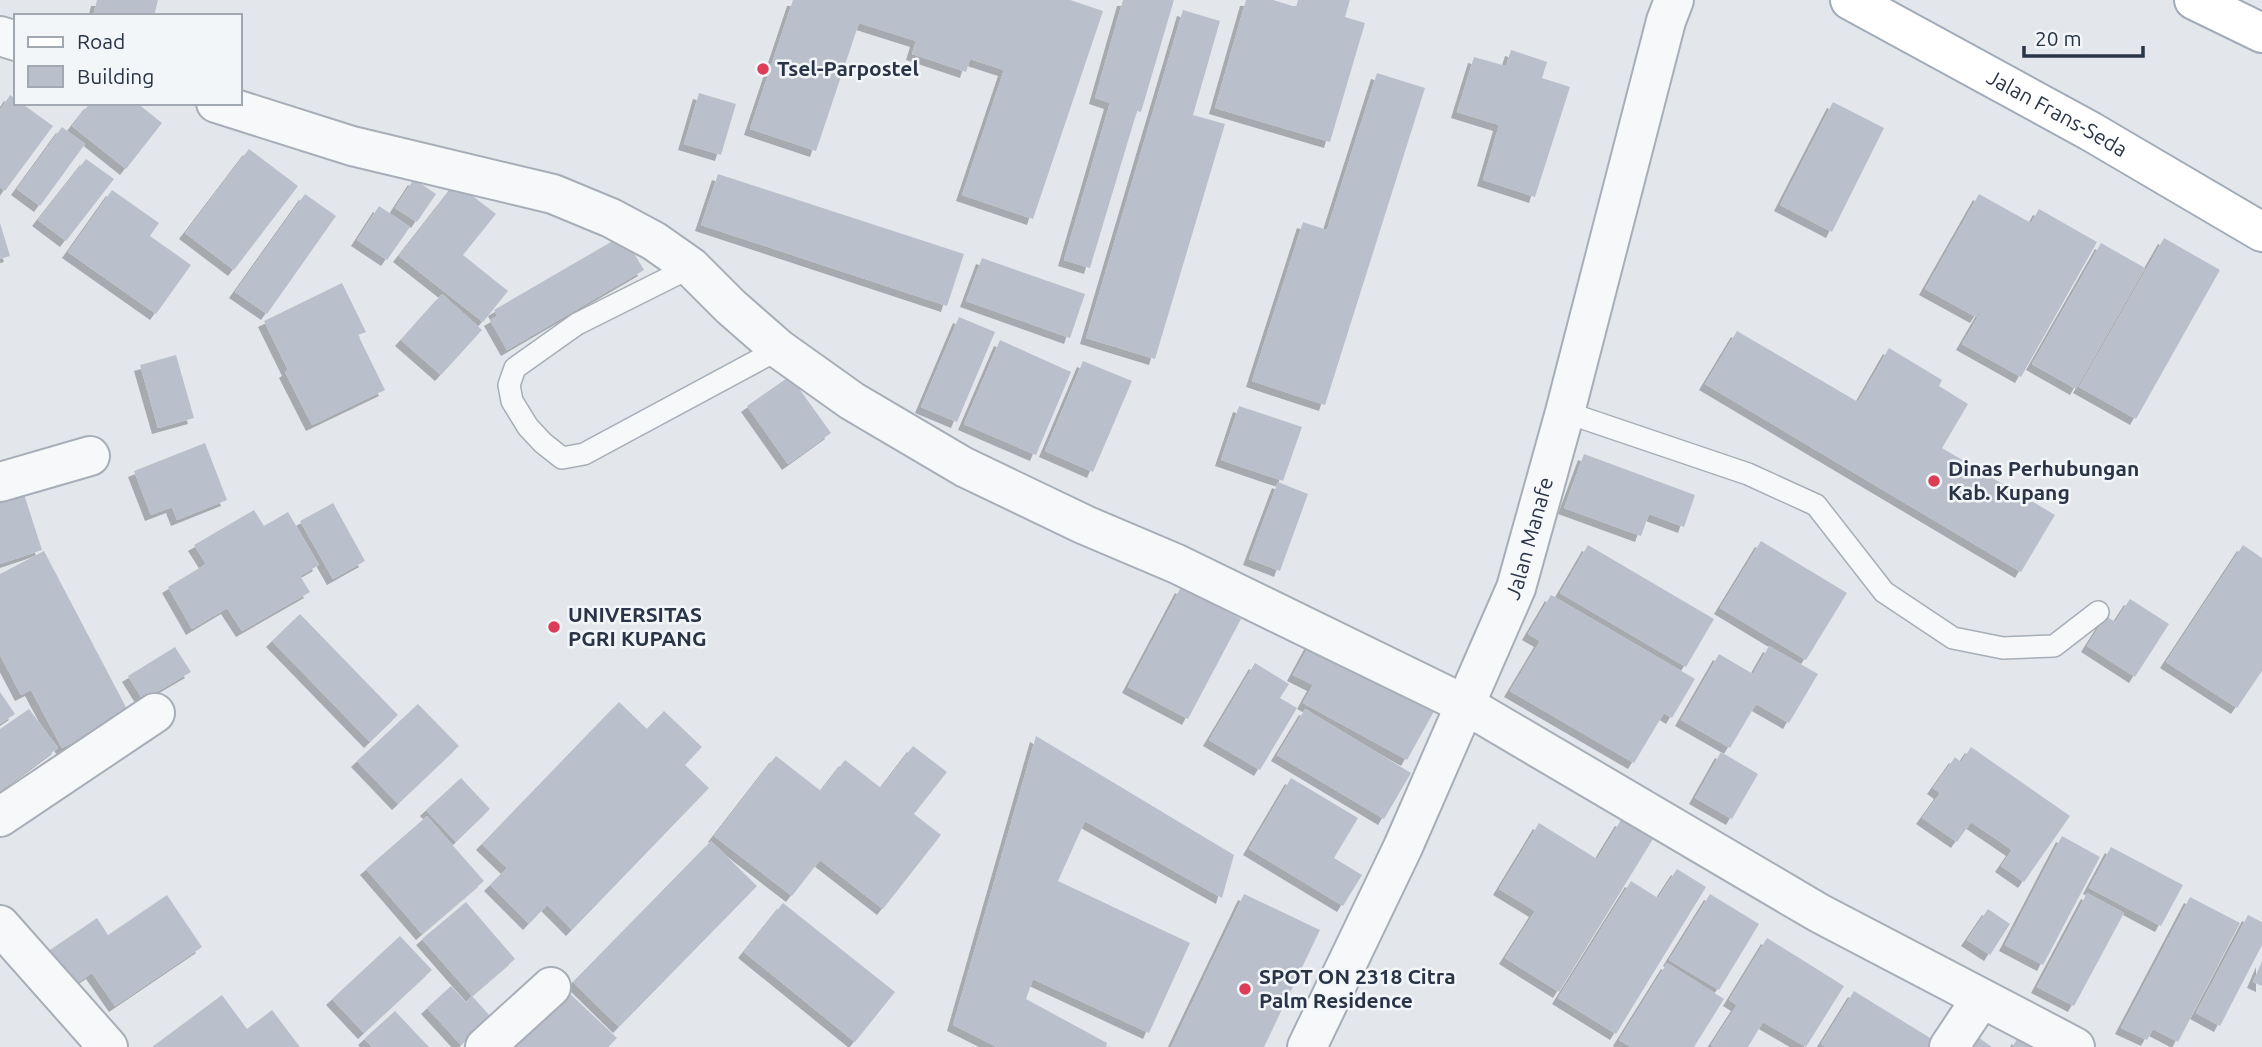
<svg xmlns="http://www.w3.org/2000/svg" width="2262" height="1047" viewBox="0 0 2262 1047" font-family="Ubuntu,sans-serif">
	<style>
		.building { fill: #bac0cb; filter: url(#shadow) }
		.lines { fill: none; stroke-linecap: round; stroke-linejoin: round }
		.service-casing { stroke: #a7aeb7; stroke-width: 24 }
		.minor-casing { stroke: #a7aeb7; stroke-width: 42 }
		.primary-casing { stroke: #a1abb9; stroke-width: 42 }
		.service { stroke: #f6f8fa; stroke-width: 21 }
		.minor { stroke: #f6f8fa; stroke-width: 38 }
		.primary { stroke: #fff; stroke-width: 38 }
		.poi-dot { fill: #db3e56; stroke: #f3f6f9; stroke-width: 2.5 }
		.labels { text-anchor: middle; stroke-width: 5; stroke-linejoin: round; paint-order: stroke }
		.poi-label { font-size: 21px; font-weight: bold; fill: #293447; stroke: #f3f6f9; text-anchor: start }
		.street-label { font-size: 21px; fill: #293447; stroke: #f3f6f9 }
	</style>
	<defs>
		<filter id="shadow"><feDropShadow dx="-6" dy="6" stdDeviation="0" flood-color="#0004"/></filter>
	</defs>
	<rect width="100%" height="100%" fill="#e3e7ec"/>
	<path class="building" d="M97,0H158L154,16H93Z
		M793,0H1070L1103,11L1033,219L962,195L1004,70L970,59L966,72L912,54L916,41L859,23L816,151L750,129Z
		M1123,0H1174L1141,112L1137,111L1090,268L1064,260L1110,103L1095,98Z
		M1246,0H1273L1296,7L1298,0H1350L1345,17L1365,23L1330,142L1215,108Z
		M1183,10L1220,21L1193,115L1225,124L1155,359L1086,338Z
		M1511,50L1547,62L1542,78L1570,87L1535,197L1483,180L1499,125L1457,112L1474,57L1506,66Z
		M1377,73L1425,88L1325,405L1252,381L1303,222L1327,230Z
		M699,93L736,104L721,155L684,144Z
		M10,95L16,99V103H21L53,126L5,191L0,187V110Z
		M1833,102L1884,128L1832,232L1780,205Z
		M90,103H137L162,123L126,169L72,126Z
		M62,127L85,144L40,206L17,189Z
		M249,149L298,186L234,270L185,233Z
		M86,159L114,179L66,241L38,220Z
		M718,174L964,254L947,306L701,225Z
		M414,179L436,194L417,222L395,208Z
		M456,183L496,214L463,255L508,291L483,322L399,256Z
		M112,190L159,223L150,236L191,265L156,314L68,252Z
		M305,194L336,216L267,314L235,292Z
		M1979,194L2031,223L2039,209L2097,242L2021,377L1962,344L1991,294L1976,317L1925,289Z
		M379,206L410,227L387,260L357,240Z
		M0,223L10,256L0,259Z
		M623,235L644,270L507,350L490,320L497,316L494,310Z
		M2164,238L2220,270L2136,419L2079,387Z
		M2101,243L2145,268L2076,389L2032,364Z
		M982,258L1085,294L1070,338L966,301Z
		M342,283L366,332L358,335L385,390L312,425L285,372L288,370L264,321Z
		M442,294L482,330L441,375L401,340Z
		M959,317L995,332L957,422L921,407Z
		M1737,331L1858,402L1889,348L1942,380L1939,386L1968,404L1942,448L2055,515L2021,572L1705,384Z
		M1000,340L1071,372L1036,455L964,424Z
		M176,355L194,418L158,428L140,365Z
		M1083,361L1132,381L1093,472L1045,451Z
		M790,376L831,433L788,464L747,406Z
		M1239,406L1302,427L1283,481L1221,460Z
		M205,443L227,500L177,520L172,507L151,515L134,471Z
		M1584,454L1695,495L1684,527L1649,514L1641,536L1564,508Z
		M1278,482L1308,494L1280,571L1249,559Z
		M23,491L42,550L0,564V499Z
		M333,503L365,561L333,579L300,521Z
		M254,510L264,526L288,512L319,565L300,576L310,592L242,631L227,608L192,629L168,587L206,564L194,545Z
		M1761,541L1847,593L1806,660L1720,608Z
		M1588,545L1714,619L1686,667L1560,593Z
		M2243,545L2262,558V671L2237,708L2166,662Z
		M44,551L129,713L62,748L31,690L21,695L0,655V574Z
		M1181,587L1241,619L1188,719L1128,687Z
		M1551,595L1695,679L1672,718L1664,713L1634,763L1510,691L1540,641L1528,634Z
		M2130,599L2169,624L2135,677L2087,646L2106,616L2115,622Z
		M300,614L398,715L370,742L272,641Z
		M1313,638L1437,706L1407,760L1303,703L1313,685L1293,675Z
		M1769,646L1818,674L1789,723L1756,704L1730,748L1681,720L1719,654L1753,674Z
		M175,647L191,672L143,700L128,676Z
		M1255,663L1289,684L1280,698L1297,708L1260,770L1209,740Z
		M0,692L15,714L0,724Z
		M619,702L647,729L664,711L702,747L685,765L709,788L572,930L547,905L529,924L490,885L507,868L482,844Z
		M418,704L459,746L398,804L357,761Z
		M29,709L58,748L0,791V729Z
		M1305,709L1411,773L1384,819L1277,755Z
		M1036,736L1234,855L1222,898L1085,821L1058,881L1190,943L1149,1033L1033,979L1026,999L1107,1043L1106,1047H997L953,1025Z
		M913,746L947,772L914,814L941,835L883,909L820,860L792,896L714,836L776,756L821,791L845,760L881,788Z
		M1971,747L2070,816L2024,882L2001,866L2012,850L1971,822L1957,842L1922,818L1940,793L1933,788L1955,757L1961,762Z
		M1721,752L1758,774L1732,819L1695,798Z
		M461,778L490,809L456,842L426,810Z
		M1291,778L1358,818L1334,858L1362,875L1343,906L1249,849Z
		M427,816L484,881L422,934L366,869Z
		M1621,820L1653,839L1559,992L1505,958L1535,911L1499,889L1539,823L1597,859Z
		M2062,836L2100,857L2043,965L2005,945Z
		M711,841L757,886L619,1027L573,982Z
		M2111,847L2183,885L2161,926L2089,888Z
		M1677,869L1706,887L1616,1034L1558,998L1631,881L1658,898Z
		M2087,893L2124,913L2074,1006L2037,987Z
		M1244,894L1320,930L1264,1047H1171Z
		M1710,894L1759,924L1719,990L1669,960Z
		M167,895L202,947L115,1006L92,973L71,987L47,952L97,918L108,935Z
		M2190,897L2240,923L2178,1042L2153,1029L2147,1040L2121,1028Z
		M466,902L515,959L472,996L422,939Z
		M783,903L895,992L855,1042L744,952Z
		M1988,909L2010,924L1990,955L1967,940Z
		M2248,915L2262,922V945L2220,1026L2196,1013Z
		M400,936L432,970L364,1033L332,999Z
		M1767,938L1844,986L1806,1047L1763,1022L1748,1047H1714L1711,1045L1737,1005L1729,1000Z
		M2262,961V986L2253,982Z
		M1667,963L1724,999L1694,1047H1631L1619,1040Z
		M451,986L466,1002L472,996L491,1017L461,1045L427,1008Z
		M565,989L617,1038L608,1047H510Z
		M1854,991L1935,1041L1932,1047H1826L1821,1044Z
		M222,995L247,1029L272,1010L300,1047H152Z
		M395,1011L429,1047H372L364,1039Z
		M1975,1035L1992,1047H1967Z
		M2018,1038L2031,1047H2012Z"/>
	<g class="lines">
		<g class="service-casing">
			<path id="service" d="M691,267L577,324L515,368L509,385L512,401L528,427L543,443L562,458L584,454L779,349
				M1565,412L1748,474L1816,505L1884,592L1953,638L2003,648L2054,646L2098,612"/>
		</g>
		<g class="minor-casing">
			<g id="minor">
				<path d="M0,36L16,41"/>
				<path d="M216,103L352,146L553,194L611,218L654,241L691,267L731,307L779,349L852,401L964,467L1085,525L1177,564L1464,704L1819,913L2075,1047"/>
				<path d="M0,482L90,456"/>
				<path d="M0,817L155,713"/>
				<path d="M0,925L108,1047"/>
				<path d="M485,1047L551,987"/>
				<path id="s1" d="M1307,1047L1403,847L1516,588L1565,412L1666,21L1674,0"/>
				<path d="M1949,1047L1981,999"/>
			</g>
		</g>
		<g class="primary-casing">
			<g id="primary">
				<path id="s2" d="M1850,0L2090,131L2262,232"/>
				<path d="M2194,0L2262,33"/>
			</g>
		</g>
		<use href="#service" class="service"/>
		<use href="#minor" class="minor"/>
		<use href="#primary" class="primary"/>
	</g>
	<g class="poi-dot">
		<circle cx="763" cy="69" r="7"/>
		<circle cx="1934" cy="481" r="7"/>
		<circle cx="554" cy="627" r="7"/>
		<circle cx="1245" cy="989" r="7"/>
	</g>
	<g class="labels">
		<g class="poi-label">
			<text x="777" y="76">Tsel-Parpostel</text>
			<text x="1948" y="476">Dinas Perhubungan<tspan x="1948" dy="24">Kab. Kupang</tspan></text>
			<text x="568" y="622">UNIVERSITAS<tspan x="568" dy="24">PGRI KUPANG</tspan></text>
			<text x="1259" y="984">SPOT ON 2318 Citra<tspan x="1259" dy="24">Palm Residence</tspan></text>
		</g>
		<g class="street-label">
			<text dy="7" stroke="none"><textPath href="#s2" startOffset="236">Jalan Frans-Seda</textPath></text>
			<text dy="7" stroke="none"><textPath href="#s1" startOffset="556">Jalan Manafe</textPath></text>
		</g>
	</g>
	<rect x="14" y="14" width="228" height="91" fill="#f3f6f9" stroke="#a2a8b2" stroke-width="2"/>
	<rect x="28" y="37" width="35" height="10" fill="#ffffff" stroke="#a2a8b2" stroke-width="2"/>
	<text x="77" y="49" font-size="21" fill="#293447">Road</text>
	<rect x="28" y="66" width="35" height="21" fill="#bac0cb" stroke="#a2a8b2" stroke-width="2"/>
	<text x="77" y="84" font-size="21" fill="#293447">Building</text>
	<path d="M2024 46v10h119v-10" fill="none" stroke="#293447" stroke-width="3.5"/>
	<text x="2035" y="46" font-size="21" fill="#293447" stroke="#f3f6f9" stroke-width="5" paint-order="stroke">20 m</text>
</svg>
